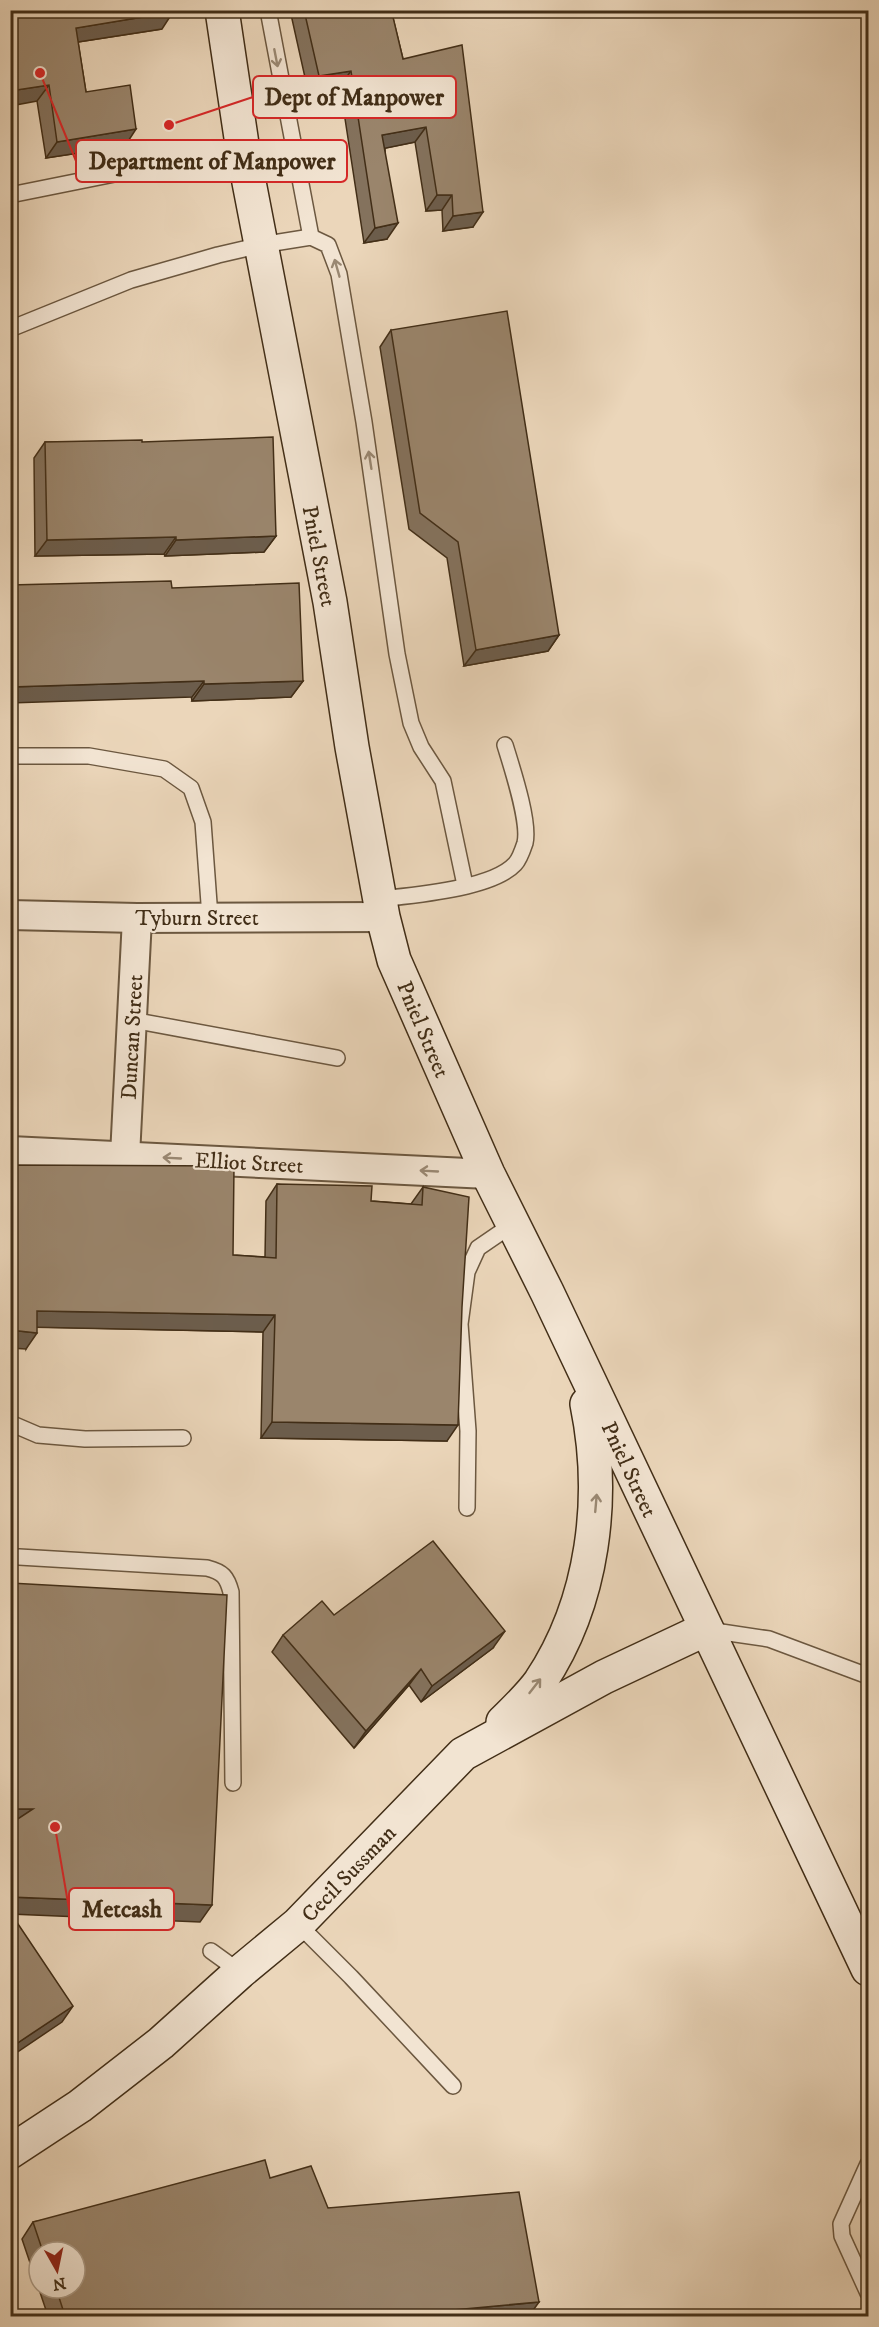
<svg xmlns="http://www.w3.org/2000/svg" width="879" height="2327" viewBox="0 0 879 2327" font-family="'IM FELL DW Pica',serif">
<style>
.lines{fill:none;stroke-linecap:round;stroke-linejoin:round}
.lane-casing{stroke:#6c5840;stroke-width:18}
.street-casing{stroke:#6c5840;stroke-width:32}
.secondary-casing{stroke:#422e17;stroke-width:36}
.lane{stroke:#f2e4d2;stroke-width:15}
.street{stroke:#f2e4d2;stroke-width:28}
.secondary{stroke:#f2e4d2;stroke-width:33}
.wall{fill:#84725d;stroke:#422e17;stroke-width:1.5;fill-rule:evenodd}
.shaded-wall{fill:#6c5d4c;stroke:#422e17;stroke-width:1.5}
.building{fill:#9a856c;stroke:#422e17;stroke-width:1.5}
.oneway{stroke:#9a8974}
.labels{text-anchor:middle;stroke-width:4.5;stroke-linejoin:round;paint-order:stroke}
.street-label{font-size:22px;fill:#422e17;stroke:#f2e4d2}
.leader{fill:none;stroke:#d62828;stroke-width:2}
.callout-dot{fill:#d62828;stroke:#f2e4d2;stroke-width:2}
.callout{fill:#f2e4d2;stroke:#d62828;stroke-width:2}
.callout-label{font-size:24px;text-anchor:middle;font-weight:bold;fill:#422e17}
</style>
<rect width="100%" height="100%" fill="#ebd6ba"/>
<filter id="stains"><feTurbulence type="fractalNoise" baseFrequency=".00333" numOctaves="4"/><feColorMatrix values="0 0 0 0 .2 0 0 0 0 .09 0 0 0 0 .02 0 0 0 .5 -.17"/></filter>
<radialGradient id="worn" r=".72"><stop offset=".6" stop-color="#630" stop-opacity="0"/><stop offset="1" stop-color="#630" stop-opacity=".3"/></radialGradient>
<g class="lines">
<!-- lane casing -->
<g class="lane-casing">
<g id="lane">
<path d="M 268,10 L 311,237"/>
<path d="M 10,195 L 204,156 L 243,151"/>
<path d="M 10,329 L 131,280 L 218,255 L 261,245 L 311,237 L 328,245 L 339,274 L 364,422 L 397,654 L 411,723 L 421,747 L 443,781 L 465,885"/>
<path d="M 10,756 L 89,756 L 164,769 L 191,788 L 203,822 L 210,917"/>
<path d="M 380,899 C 414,895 492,889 515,864 C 519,860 523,849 525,843 C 530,822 512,768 505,745"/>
<path d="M 132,1020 L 337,1058"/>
<path d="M 10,1423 L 38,1435 L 85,1439 L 183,1438"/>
<path d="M 467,1508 L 468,1431 L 460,1324 L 467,1272 L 478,1248 L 513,1224"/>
<path d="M 19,1557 L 207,1568 C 223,1572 227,1577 231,1592 L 233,1783"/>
<path d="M 708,1630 L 769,1639 L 868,1676"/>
<path d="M 298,1924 L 351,1977 L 453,2086"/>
<path d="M 211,1951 L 240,1972"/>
<path d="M 868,2164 L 841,2224 L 842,2236 L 868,2293"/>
</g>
</g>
<!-- street casing -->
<g class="street-casing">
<g id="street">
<path d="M 10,915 L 137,918 L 383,917"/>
<path d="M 10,1151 L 488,1174"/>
<path d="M 125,1156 L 137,918"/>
</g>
</g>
<!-- secondary casing -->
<g class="secondary-casing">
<g id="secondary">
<path d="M 222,10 L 243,151 L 330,602 L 352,747 L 383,917 L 394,960 L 488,1174 L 547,1292 L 868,1969"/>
<path d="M 503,1722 C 515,1710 530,1696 540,1682 C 594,1601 606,1497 587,1404"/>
<path d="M 10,2152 L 80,2106 L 161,2043 L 240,1972 L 298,1924 L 463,1754 L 604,1677 L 706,1629"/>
</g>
</g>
<!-- lane -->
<use href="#lane" class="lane"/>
<!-- street -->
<use href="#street" class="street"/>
<!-- secondary -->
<use href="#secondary" class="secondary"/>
</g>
<!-- wall -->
<g class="wall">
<path d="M 10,10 L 162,29 L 78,42 L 86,92 L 125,146 L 46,158 L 37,101 Z"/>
<path d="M 290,10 L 403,10 L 392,14 L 403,59 L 473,227 L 443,231 L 442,210 L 426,211 L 415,142 L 385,148 L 387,239 L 364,243 L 340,86 L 308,91 Z"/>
<path d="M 391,330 L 559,635 L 548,651 L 464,666 L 447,558 L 409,529 L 380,347 Z"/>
<path d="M 45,442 L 142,442 L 276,536 L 264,552 L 165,556 L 164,554 L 35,556 L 34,458 Z"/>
<path d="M 172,588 L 303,681 L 291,697 L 192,701 Z"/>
<path d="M 10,1165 L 233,1255 L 265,1257 L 266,1201 L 277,1184 L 371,1201 L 411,1204 L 423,1187 L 447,1441 L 261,1438 L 263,1332 L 37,1327 L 26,1349 Z"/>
<path d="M 334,1615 L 493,1648 L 421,1702 L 409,1685 L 354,1748 L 272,1652 L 283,1635 Z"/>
<path d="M 270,2178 L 328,2208 L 529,2316 L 48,2316 L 22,2239 L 33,2222 ZM 39,2252 L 75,2252 L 75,2288 L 39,2288 Z"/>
</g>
<!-- shaded-wall -->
<g class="shaded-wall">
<path d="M 392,10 L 403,10 L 389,16 Z"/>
<path d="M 173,12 L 162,29 L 65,44 L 76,28 Z"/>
<path d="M 351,71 L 340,86 L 308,91 L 319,76 Z"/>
<path d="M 49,85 L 37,101 L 10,106 L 10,91 Z"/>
<path d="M 426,127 L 415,142 L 372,151 L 382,135 Z"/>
<path d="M 136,129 L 125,146 L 46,158 L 57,142 Z"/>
<path d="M 437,195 L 452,195 L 442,210 L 426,211 Z"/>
<path d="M 483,212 L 473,227 L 443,231 L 453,216 Z"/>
<path d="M 398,223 L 387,239 L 364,243 L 375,228 Z"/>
<path d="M 276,536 L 264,552 L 165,556 L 176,540 Z"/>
<path d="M 176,537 L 164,554 L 35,556 L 47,540 Z"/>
<path d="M 559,635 L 548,651 L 464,666 L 476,650 Z"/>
<path d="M 204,681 L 192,697 L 10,703 L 10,687 Z"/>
<path d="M 303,681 L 291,697 L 192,701 L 204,684 Z"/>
<path d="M 37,1311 L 275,1315 L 263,1332 L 25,1327 Z"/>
<path d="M 10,1330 L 37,1333 L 26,1349 L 10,1348 Z"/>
<path d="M 272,1422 L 458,1425 L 447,1441 L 261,1438 Z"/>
<path d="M 505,1631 L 493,1648 L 421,1702 L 432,1686 Z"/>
<path d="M 421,1669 L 409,1685 L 354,1748 L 366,1731 Z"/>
<path d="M 10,1809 L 33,1809 L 10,1825 Z"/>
<path d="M 10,1897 L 212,1905 L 200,1922 L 10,1914 Z"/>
<path d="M 73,2006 L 62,2022 L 10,2057 L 10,2048 Z"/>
<path d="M 539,2302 L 529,2316 L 388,2316 Z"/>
</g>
<!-- building -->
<g class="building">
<path d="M 10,10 L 173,10 L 173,12 L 76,28 L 86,92 L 130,85 L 136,129 L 57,142 L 49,85 L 10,91 Z"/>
<path d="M 304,10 L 394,10 L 392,13 L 403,59 L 462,45 L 483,212 L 453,216 L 452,195 L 437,195 L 426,127 L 382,135 L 398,223 L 375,228 L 351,71 L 319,76 Z"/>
<path d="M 507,311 L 559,635 L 476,650 L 458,542 L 420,513 L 391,330 Z"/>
<path d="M 273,437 L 276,536 L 176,540 L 176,537 L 47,540 L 45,442 L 142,440 L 142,442 Z"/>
<path d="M 171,581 L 172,588 L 299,583 L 303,681 L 204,684 L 204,681 L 10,687 L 10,585 Z"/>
<path d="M 10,1165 L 234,1166 L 233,1255 L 276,1258 L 277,1184 L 372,1186 L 371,1201 L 422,1205 L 423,1187 L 469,1197 L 462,1307 L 458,1425 L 272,1422 L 275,1315 L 37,1311 L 37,1333 L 10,1330 Z"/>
<path d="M 433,1541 L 505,1631 L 432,1686 L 421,1669 L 366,1731 L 283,1635 L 322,1601 L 334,1615 Z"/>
<path d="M 10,1583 L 227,1595 L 212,1905 L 10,1897 L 10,1824 L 33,1809 L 10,1809 Z"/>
<path d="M 10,1912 L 73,2006 L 10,2048 Z"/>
<path d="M 265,2160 L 270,2178 L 311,2166 L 328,2208 L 519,2192 L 539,2302 L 388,2316 L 65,2316 L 56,2288 L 75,2288 L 75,2252 L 43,2252 L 33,2222 Z"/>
</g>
<!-- one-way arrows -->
<defs><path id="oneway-shaft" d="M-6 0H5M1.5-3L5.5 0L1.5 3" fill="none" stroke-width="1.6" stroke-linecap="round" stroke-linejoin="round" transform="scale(1.5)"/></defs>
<g class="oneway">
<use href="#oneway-shaft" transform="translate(276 58) rotate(79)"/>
<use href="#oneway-shaft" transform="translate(337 268) rotate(-106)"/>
<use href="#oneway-shaft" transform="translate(370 460) rotate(-99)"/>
<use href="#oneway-shaft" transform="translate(172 1158) rotate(-177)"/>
<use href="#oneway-shaft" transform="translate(429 1171) rotate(-177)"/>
<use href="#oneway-shaft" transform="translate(596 1503) rotate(-85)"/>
<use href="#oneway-shaft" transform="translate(535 1686) rotate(-52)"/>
</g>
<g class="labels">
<!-- street labels -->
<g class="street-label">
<text transform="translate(320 556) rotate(79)" y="8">Pniel Street</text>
<text x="197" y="925">Tyburn Street</text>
<text transform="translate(424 1029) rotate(67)" y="8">Pniel Street</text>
<text transform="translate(131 1037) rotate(-87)" y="8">Duncan Street</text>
<text transform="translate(249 1162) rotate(3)" y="8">Elliot Street</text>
<text transform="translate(630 1469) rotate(65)" y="8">Pniel Street</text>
<text transform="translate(348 1873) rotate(-46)" y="8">Cecil Sussman</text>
</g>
</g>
<!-- callouts -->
<path class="leader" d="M169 125L253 97M40 73L76 161M55 1827L69 1909"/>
<g class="callout-dot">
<circle cx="169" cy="125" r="6"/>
<circle cx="40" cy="73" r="6"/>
<circle cx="55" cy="1827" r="6"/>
</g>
<g class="callout">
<rect x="253" y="76" width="203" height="42" rx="6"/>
<rect x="76" y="140" width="271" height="42" rx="6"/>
<rect x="69" y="1888" width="105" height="42" rx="6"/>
</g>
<g class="callout-label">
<text x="354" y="105">Dept of Manpower</text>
<text x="212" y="169">Department of Manpower</text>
<text x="122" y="1917">Metcash</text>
</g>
<!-- margin -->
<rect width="879" height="2327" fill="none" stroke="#ebd6ba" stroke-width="36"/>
<rect x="12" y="12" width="855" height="2303" fill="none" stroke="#422e17" stroke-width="3"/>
<rect x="18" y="18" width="843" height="2291" fill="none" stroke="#422e17" stroke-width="1.5"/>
<!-- north arrow -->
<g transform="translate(57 2270) rotate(171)"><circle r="28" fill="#f2e4d2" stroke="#ac9b87" stroke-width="1.5"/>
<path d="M0-4.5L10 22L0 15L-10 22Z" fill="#8f2418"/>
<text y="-9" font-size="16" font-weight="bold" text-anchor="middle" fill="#422e17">N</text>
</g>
<rect width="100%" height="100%" filter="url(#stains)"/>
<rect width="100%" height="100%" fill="url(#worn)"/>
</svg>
